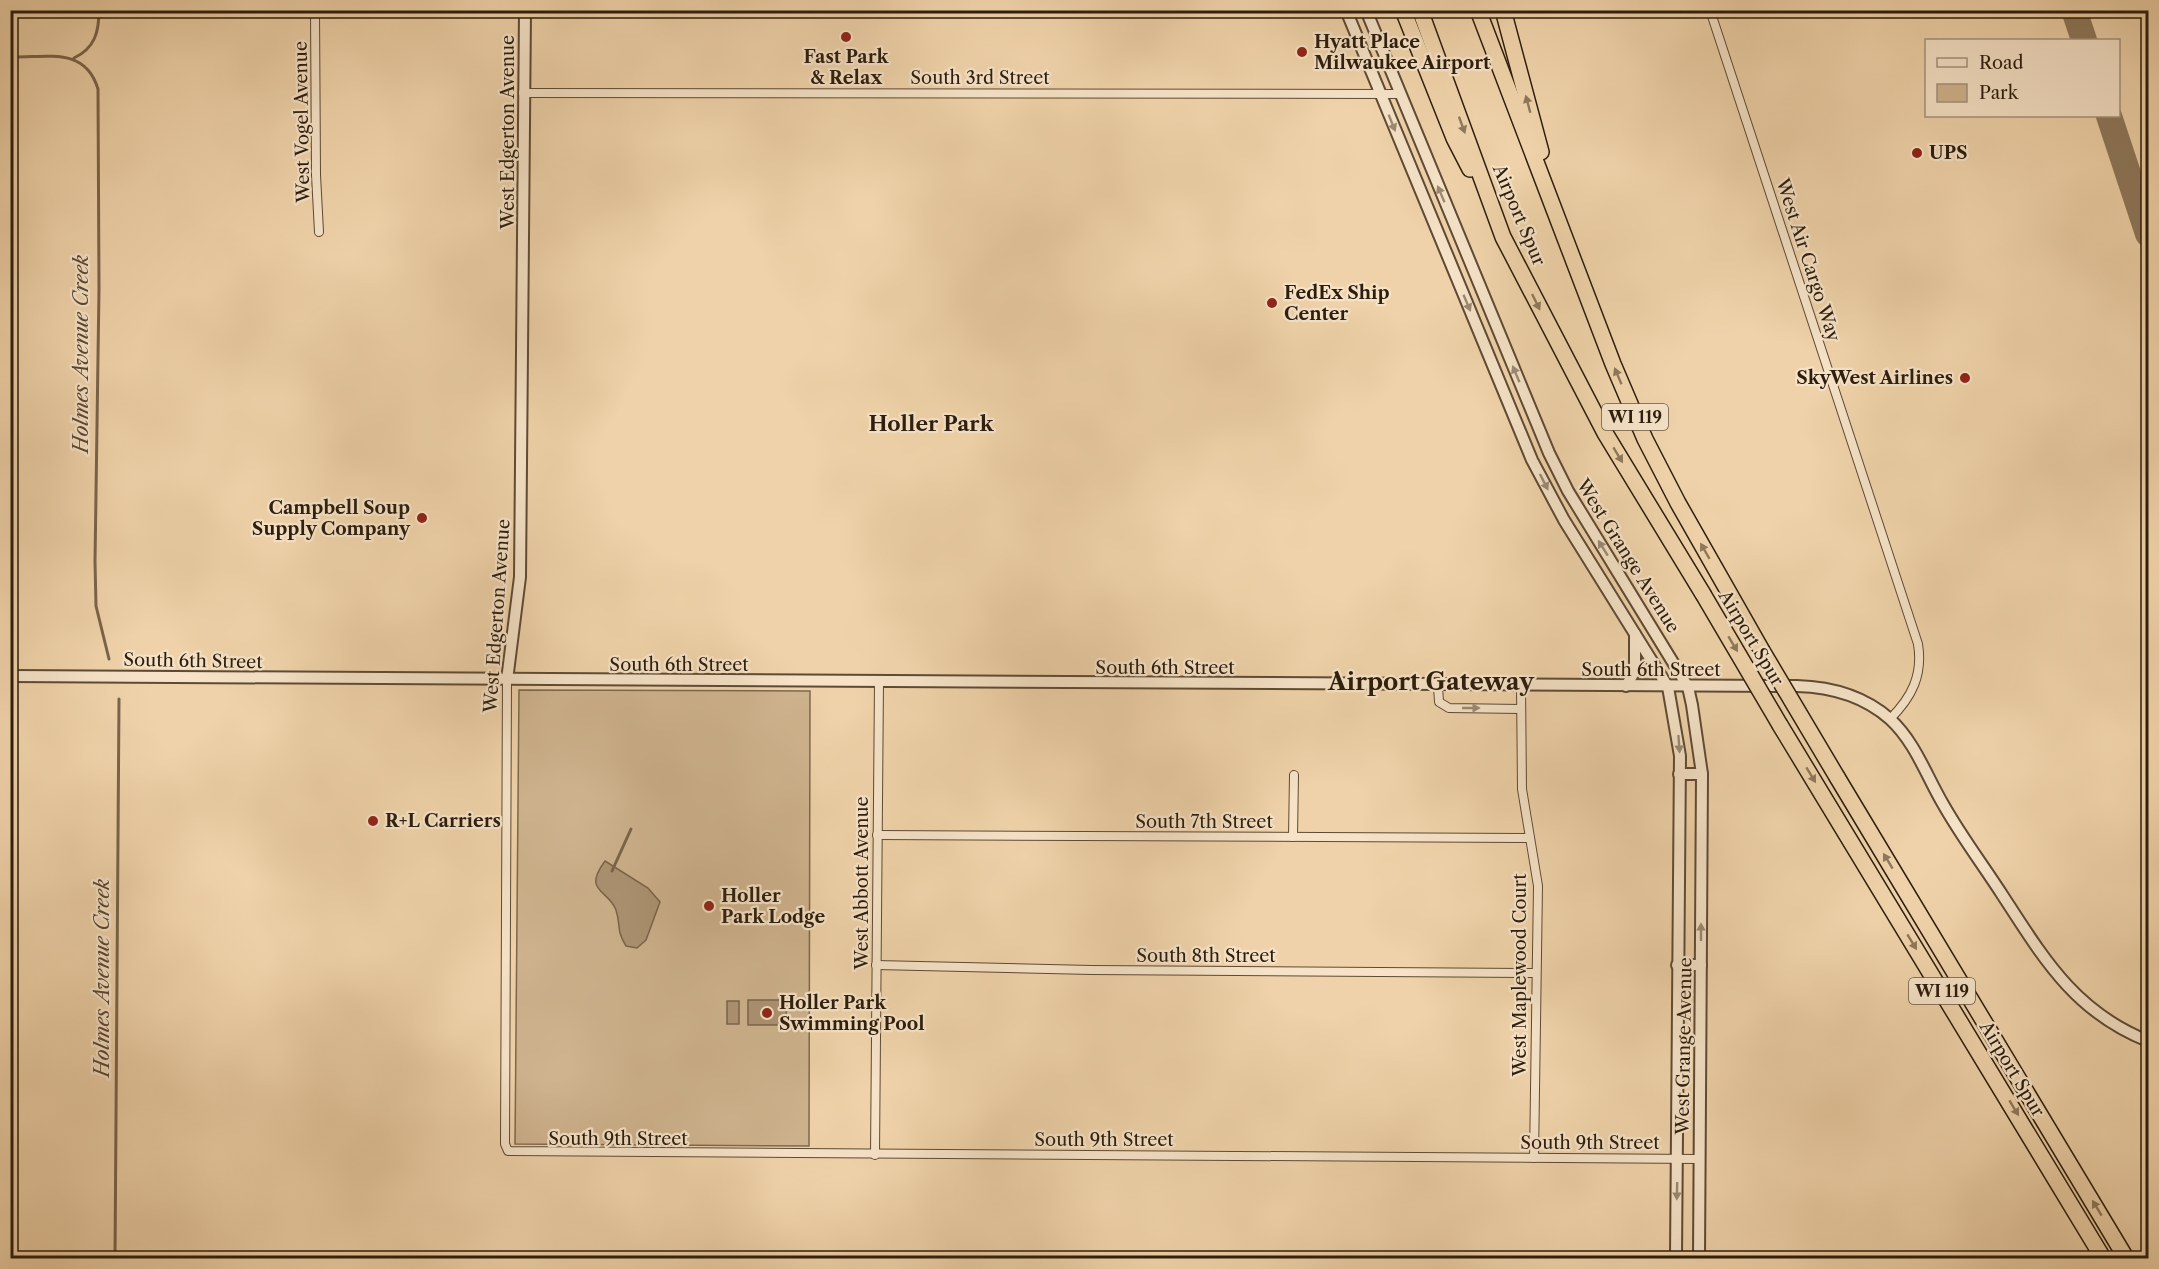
<svg xmlns="http://www.w3.org/2000/svg" width="2159" height="1269" viewBox="0 0 2159 1269" font-family="'Libre Caslon Text',serif">
<style>
.green{fill:#ceb38e;stroke:#7e684e;stroke-width:1.5}
.water{fill:#ad9474;stroke:#7a644b;stroke-width:1.5}
.lines{fill:none;stroke-linecap:round;stroke-linejoin:round}
.stream{stroke:#7a644b;stroke-width:3}
.taxiway{stroke:#8e785b;stroke-width:26}
.minor-casing{stroke:#5e4a34;stroke-width:10}
.tertiary-casing{stroke:#5e4a34;stroke-width:14}
.motorway-casing{stroke:#2d1d0d;stroke-width:18}
.minor{stroke:#f5e2c7;stroke-width:8}
.tertiary{stroke:#f5e2c7;stroke-width:10}
.motorway{stroke:#efd2a9;stroke-width:15}
.motorway-bridge-casing{stroke:#2d1d0d;stroke-width:18;stroke-linecap:butt}
.motorway-bridge{stroke:#efd2a9;stroke-width:15}
.oneway{fill:#8e785b}
.oneway2{fill:#9b8973}
.poi-dot{fill:#8f2418;stroke:#f5e2c7;stroke-width:2}
.labels{text-anchor:middle;stroke-width:4.5;stroke-linejoin:round;paint-order:stroke}
.shield{fill:#f5e2c7;stroke:#695845;stroke-width:1.5}
.shield-label{font-size:16px;font-weight:bold;fill:#2d1d0d}
.poi-label{font-size:18px;font-weight:bold;fill:#2d1d0d;stroke:#f5e2c7;text-anchor:start}
.street-label{font-size:18px;fill:#2d1d0d;stroke:#f5e2c7}
.water-label{font-size:20px;font-style:italic;fill:#5a4731;stroke:#f5e2c7}
.quarter-label{font-size:21px;font-weight:bold;fill:#2d1d0d;stroke:#f5e2c7}
.district-label{font-size:24px;font-weight:bold;fill:#2d1d0d;stroke:#f5e2c7}
</style>
<rect width="100%" height="100%" fill="#efd2a9"/>
<filter id="stains"><feTurbulence type="fractalNoise" baseFrequency=".00333" numOctaves="4"/><feColorMatrix values="0 0 0 0 .2 0 0 0 0 .09 0 0 0 0 .02 0 0 0 .5 -.17"/></filter>
<radialGradient id="worn" r=".72"><stop offset=".6" stop-color="#630" stop-opacity="0"/><stop offset="1" stop-color="#630" stop-opacity=".3"/></radialGradient>
<!-- green -->
<path class="green" d="M 519,690 L 810,691 L 809,1146 L 515,1144 Z"/>
<!-- water -->
<g class="water">
<path d="M 605,861 L 648,888 L 660,902 L 646,940 L 637,948 L 626,946 C 616,930 621,926 616,910 C 608,889 582,892 605,861 Z"/>
<rect x="748" y="1000" width="38" height="25"/>
<rect x="727" y="1001" width="12" height="23"/>
</g>
<g class="lines">
<!-- stream -->
<g class="stream">
<path d="M 10,57 C 47,58 85,46 98,89 L 99,289 L 95,562 L 96,606 L 109,659"/>
<path d="M 74,58 C 95,48 99,32 99,10"/>
<path d="M 612,871 L 631,829"/>
<path d="M 115,1258 L 119,699"/>
</g>
<!-- taxiway -->
<g class="taxiway">
<path d="M 2074,10 L 2084,40"/>
<path d="M 2109,116 L 2148,234"/>
</g>
<!-- minor casing -->
<g class="minor-casing">
<g id="minor">
<path d="M 315,10 L 316,175 L 319,232"/>
<path d="M 1710,10 L 1918,644 C 1923,675 1912,697 1890,719"/>
<path d="M 523,93 L 1400,94"/>
<path d="M 507,680 L 505,1144 L 508,1151 L 1699,1159"/>
<path d="M 1438,686 L 1439,702 L 1449,708 L 1521,709"/>
<path d="M 1521,686 L 1522,789 L 1538,886 L 1534,1158"/>
<path d="M 877,835 L 1530,838"/>
<path d="M 1293,837 L 1294,775"/>
<path d="M 876,965 L 1092,970 L 1536,973"/>
<path d="M 875,1155 L 879,682"/>
</g>
</g>
<!-- tertiary casing -->
<g class="tertiary-casing">
<g id="tertiary">
<path d="M 1346,10 L 1532,460 L 1564,520 L 1668,687 L 1680,756 L 1676,1258"/>
<path d="M 1366,10 L 1549,453 L 1568,491 L 1688,687 L 1692,705 L 1702,774 L 1699,1258"/>
<path d="M 10,676 L 1797,686 C 1832,687 1864,696 1890,719 C 1915,742 1926,775 1943,804 C 1961,836 1983,865 2003,896 C 2044,959 2075,1012 2148,1041"/>
<path d="M 507,680 L 520,577 L 525,10"/>
<path d="M 1626,686 L 1635,671 L 1635,634"/>
<path d="M 1679,774 L 1702,774"/>
<path d="M 1677,965 L 1701,965"/>
</g>
</g>
<!-- motorway casing -->
<g class="motorway-casing">
<g id="motorway">
<path d="M 1403,10 L 1454,138 L 1470,169"/>
<path d="M 1420,10 L 1503,237 L 1605,433 L 1703,594"/>
<path d="M 1478,10 L 1613,364 L 1645,439 L 1678,503 L 1761,649"/>
<path d="M 1503,10 L 1541,152"/>
<path d="M 1780,725 L 2103,1258"/>
<path d="M 1837,777 L 2126,1258"/>
</g>
</g>
<!-- minor -->
<use href="#minor" class="minor"/>
<!-- tertiary -->
<use href="#tertiary" class="tertiary"/>
<!-- motorway -->
<use href="#motorway" class="motorway"/>
<!-- motorway-bridge casing -->
<g class="motorway-bridge-casing">
<g id="motorway-bridge">
<path d="M 1703,594 L 1780,725"/>
<path d="M 1761,649 L 1837,777"/>
</g>
</g>
<!-- motorway-bridge -->
<use href="#motorway-bridge" class="motorway-bridge"/>
</g>
<!-- one-way arrows -->
<defs><path id="oneway-solid" d="M-6-.8H1V-3.2L6.5 0L1 3.2V.8H-6Z" transform="scale(1.5)"/></defs>
<g class="oneway">
<use href="#oneway-solid" transform="translate(1528 104) rotate(-105)"/>
<use href="#oneway-solid" transform="translate(1462 125) rotate(70)"/>
<use href="#oneway-solid" transform="translate(1536 302) rotate(64)"/>
<use href="#oneway-solid" transform="translate(1618 376) rotate(-113)"/>
<use href="#oneway-solid" transform="translate(1618 455) rotate(59)"/>
<use href="#oneway-solid" transform="translate(1705 551) rotate(-120)"/>
<use href="#oneway-solid" transform="translate(1733 644) rotate(59)"/>
<use href="#oneway-solid" transform="translate(1811 775) rotate(59)"/>
<use href="#oneway-solid" transform="translate(1888 861) rotate(-121)"/>
<use href="#oneway-solid" transform="translate(1912 942) rotate(59)"/>
<use href="#oneway-solid" transform="translate(2014 1108) rotate(59)"/>
<use href="#oneway-solid" transform="translate(2097 1208) rotate(-121)"/>
</g>
<g class="oneway2">
<use href="#oneway-solid" transform="translate(1392 123) rotate(68)"/>
<use href="#oneway-solid" transform="translate(1441 194) rotate(-113)"/>
<use href="#oneway-solid" transform="translate(1467 303) rotate(67)"/>
<use href="#oneway-solid" transform="translate(1516 374) rotate(-113)"/>
<use href="#oneway-solid" transform="translate(1544 482) rotate(63)"/>
<use href="#oneway-solid" transform="translate(1603 548) rotate(-122)"/>
<use href="#oneway-solid" transform="translate(1471 708)"/>
<use href="#oneway-solid" transform="translate(1679 744) rotate(86)"/>
<use href="#oneway-solid" transform="translate(1701 932) rotate(-90)"/>
<use href="#oneway-solid" transform="translate(1677 1191) rotate(91)"/>
</g>
<!-- markers -->
<g class="poi-dot">
<circle cx="846" cy="37" r="6"/>
<circle cx="1302" cy="52" r="6"/>
<circle cx="1917" cy="153" r="6"/>
<circle cx="1272" cy="303" r="6"/>
<circle cx="1965" cy="378" r="6"/>
<circle cx="422" cy="518" r="6"/>
<circle cx="373" cy="821" r="6"/>
<circle cx="709" cy="906" r="6"/>
<circle cx="767" cy="1013" r="6"/>
</g>
<g class="labels">
<!-- shield labels -->
<g class="shield">
<rect x="1602" y="404" width="66" height="26" rx="4.5"/>
<rect x="1909" y="978" width="66" height="26" rx="4.5"/>
</g>
<g class="shield-label">
<text x="1635" y="423">WI 119</text>
<text x="1942" y="997">WI 119</text>
</g>
<!-- poi labels -->
<g class="poi-label">
<text x="1314" y="48">Hyatt Place<tspan x="1314" dy="21">Milwaukee Airport</tspan></text>
<text x="846" y="63" text-anchor="middle">Fast Park<tspan x="846" dy="21">&amp; Relax</tspan></text>
<text x="1929" y="159">UPS</text>
<text x="1284" y="299">FedEx Ship<tspan x="1284" dy="21">Center</tspan></text>
<text x="1953" y="384" text-anchor="end">SkyWest Airlines</text>
<text x="410" y="514" text-anchor="end">Campbell Soup<tspan x="410" dy="21">Supply Company</tspan></text>
<text x="385" y="827">R+L Carriers</text>
<text x="721" y="902">Holler<tspan x="721" dy="21">Park Lodge</tspan></text>
<text x="779" y="1009">Holler Park<tspan x="779" dy="21">Swimming Pool</tspan></text>
</g>
<!-- street labels -->
<g class="street-label">
<text x="980" y="84">South 3rd Street</text>
<text transform="translate(302 122) rotate(-91)" y="6">West Vogel Avenue</text>
<text transform="translate(508 132) rotate(-90)" y="6">West Edgerton Avenue</text>
<text transform="translate(1519 215) rotate(67)" y="6">Airport Spur</text>
<text transform="translate(1808 260) rotate(72)" y="6">West Air Cargo Way</text>
<text transform="translate(1628 556) rotate(58)" y="6">West Grange Avenue</text>
<text transform="translate(497 616) rotate(-86)" y="6">West Edgerton Avenue</text>
<text transform="translate(1751 638) rotate(59)" y="6">Airport Spur</text>
<text transform="translate(193 661) rotate(1)" y="6">South 6th Street</text>
<text x="679" y="671">South 6th Street</text>
<text x="1165" y="674">South 6th Street</text>
<text x="1651" y="676">South 6th Street</text>
<text x="1204" y="828">South 7th Street</text>
<text transform="translate(862 883) rotate(-90)" y="6">West Abbott Avenue</text>
<text x="1206" y="962">South 8th Street</text>
<text transform="translate(1520 975) rotate(-90)" y="6">West Maplewood Court</text>
<text transform="translate(1684 1046) rotate(-89)" y="6">West Grange Avenue</text>
<text transform="translate(2012 1069) rotate(59)" y="6">Airport Spur</text>
<text x="618" y="1145">South 9th Street</text>
<text x="1104" y="1146">South 9th Street</text>
<text x="1590" y="1149">South 9th Street</text>
</g>
<!-- water labels -->
<g class="water-label">
<text transform="translate(81 354) rotate(-90)" y="7">Holmes Avenue Creek</text>
<text transform="translate(102 978) rotate(-90)" y="7">Holmes Avenue Creek</text>
</g>
<!-- quarter labels -->
<g class="quarter-label">
<text x="931" y="431">Holler Park</text>
</g>
<!-- district labels -->
<g class="district-label">
<text x="1431" y="690">Airport Gateway</text>
</g>
</g>
<!-- margin -->
<rect width="2159" height="1269" fill="none" stroke="#efd2a9" stroke-width="36"/>
<rect x="12" y="12" width="2135" height="1245" fill="none" stroke="#2d1d0d" stroke-width="3"/>
<rect x="18" y="18" width="2123" height="1233" fill="none" stroke="#2d1d0d" stroke-width="1.5"/>
<!-- legend -->
<rect x="1925" y="39" width="195" height="78" fill="#f5e2c7" stroke="#a5937d" stroke-width="1.5"/>
<rect x="1937" y="58" width="30" height="9" fill="#f5e2c7" stroke="#a5937d" stroke-width="1.5"/>
<text x="1979" y="69" font-size="18" fill="#2d1d0d">Road</text>
<rect x="1937" y="84" width="30" height="18" fill="#ceb38e" stroke="#a5937d" stroke-width="1.5"/>
<text x="1979" y="99" font-size="18" fill="#2d1d0d">Park</text>
<rect width="100%" height="100%" filter="url(#stains)"/>
<rect width="100%" height="100%" fill="url(#worn)"/>
</svg>
